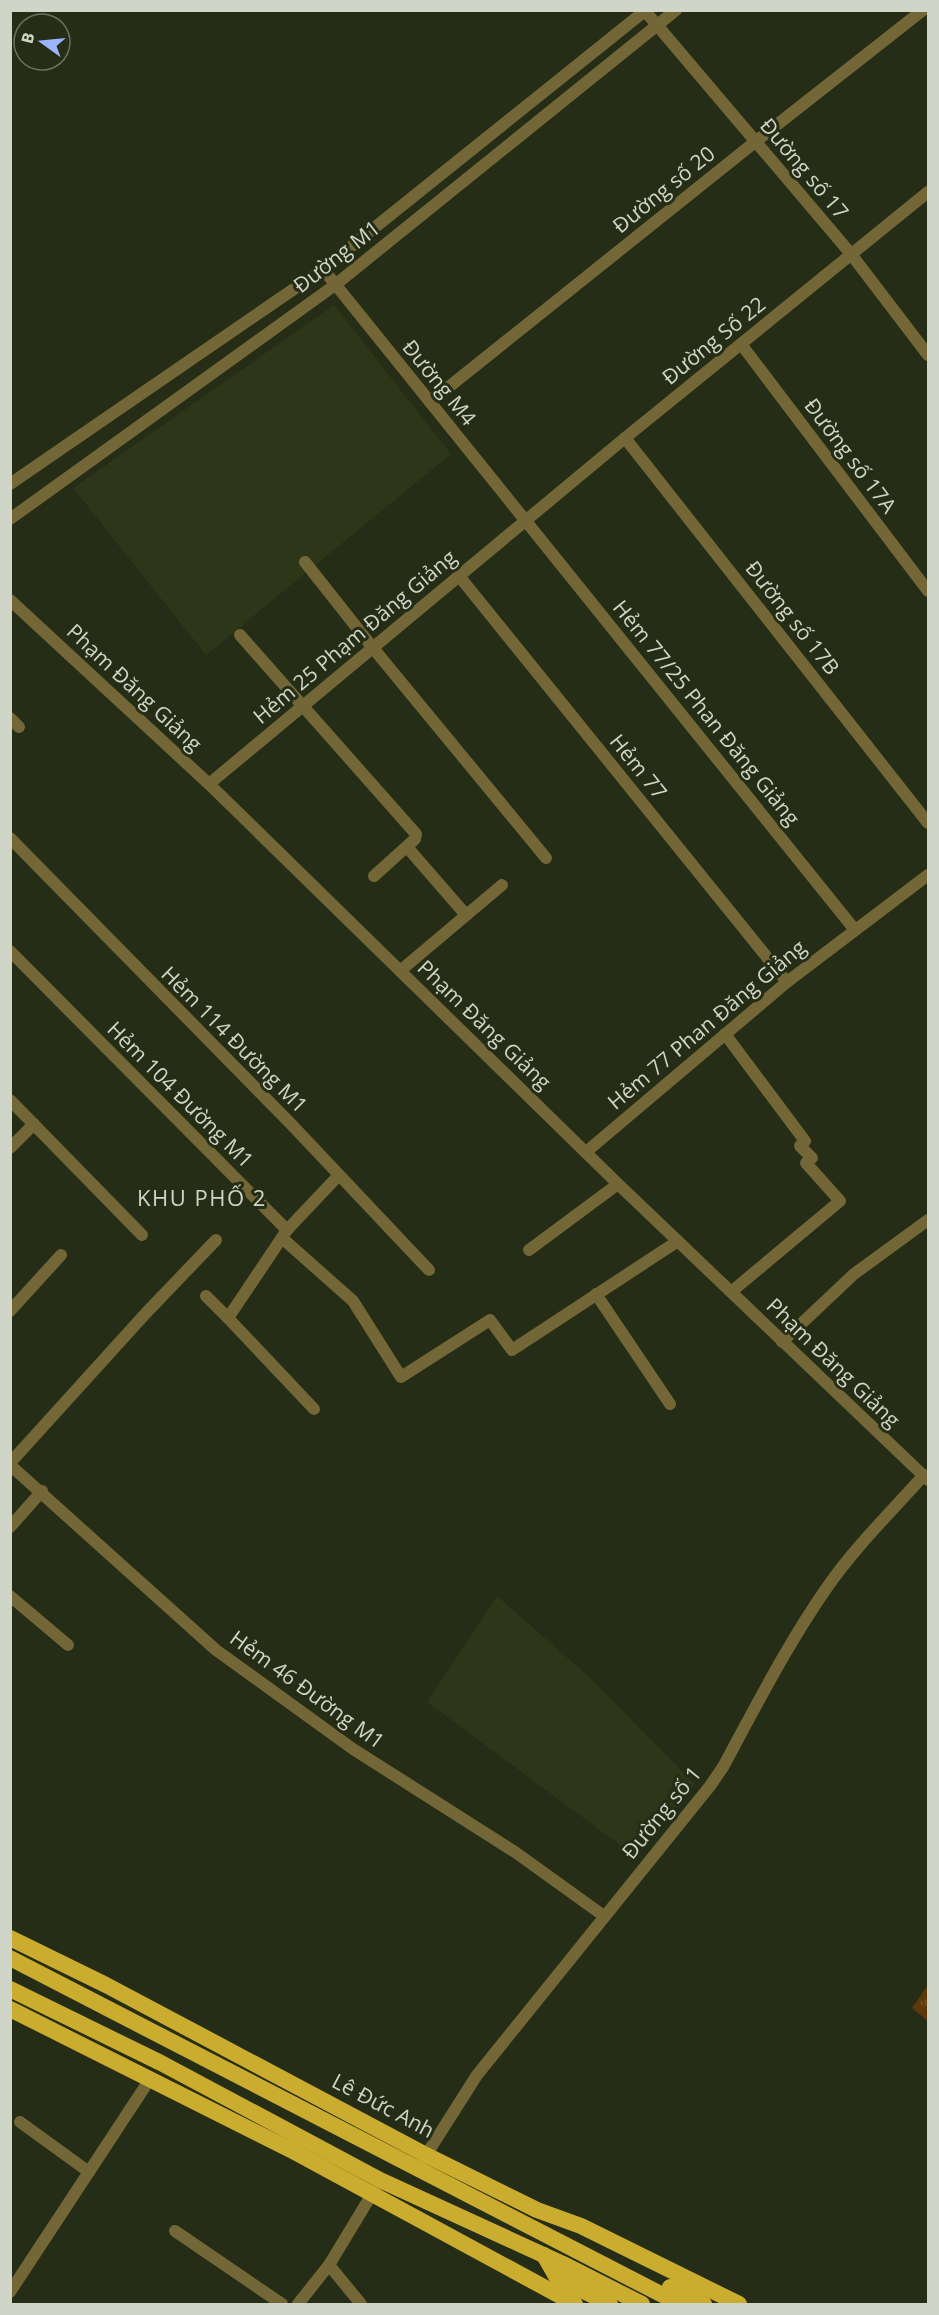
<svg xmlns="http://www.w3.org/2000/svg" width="939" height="2315" viewBox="0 0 939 2315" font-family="'Open Sans',sans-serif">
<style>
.built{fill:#2d3618}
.grass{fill:url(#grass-tufts)}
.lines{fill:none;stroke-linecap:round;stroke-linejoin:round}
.minor{stroke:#736637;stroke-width:12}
.tertiary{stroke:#736637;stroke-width:12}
.trunk{stroke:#caac2e;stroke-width:16}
.labels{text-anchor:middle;stroke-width:6;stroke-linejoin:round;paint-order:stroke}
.street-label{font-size:21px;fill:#d0d6c7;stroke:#262d16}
.neighbourhood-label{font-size:22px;letter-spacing:1.5px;fill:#d0d6c7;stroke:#262d16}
</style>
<defs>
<pattern id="grass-tufts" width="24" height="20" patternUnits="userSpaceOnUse" patternTransform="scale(1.5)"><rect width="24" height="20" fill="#5d3808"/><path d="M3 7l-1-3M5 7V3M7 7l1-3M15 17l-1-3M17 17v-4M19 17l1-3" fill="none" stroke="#73542a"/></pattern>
</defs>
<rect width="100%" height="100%" fill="#262d16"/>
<!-- built -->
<g class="built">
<path d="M 334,305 L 451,454 L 206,655 L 73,488 Z"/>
<path d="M 497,1596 L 586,1674 L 695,1784 L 636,1857 L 427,1702 Z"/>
</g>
<!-- grass -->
<path class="grass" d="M 928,1985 L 928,2021 L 912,2008 Z"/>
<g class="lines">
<!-- minor -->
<g class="minor">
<path d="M 645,11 L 851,254 L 928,355"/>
<path d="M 323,269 L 855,930"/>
<path d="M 741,344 L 928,591"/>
<path d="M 430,402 L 755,142 L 923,10"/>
<path d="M 625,438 L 928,823"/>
<path d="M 305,562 L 373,648 L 546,858"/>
<path d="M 459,576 L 787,982"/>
<path d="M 240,635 L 416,834 L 415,839 L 374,876"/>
<path d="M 10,718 L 19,727"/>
<path d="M 209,784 L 625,438 L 928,192"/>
<path d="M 10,838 L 291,1124 L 429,1270"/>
<path d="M 407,847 L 466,915"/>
<path d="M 10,951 L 287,1230 L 228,1318 L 314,1409"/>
<path d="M 400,971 L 502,885"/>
<path d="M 725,1034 L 805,1141 L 800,1146 L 812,1158 L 806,1163 L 840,1201 L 731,1292"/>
<path d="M 10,1100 L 142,1235"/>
<path d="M 10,1148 L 34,1124"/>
<path d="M 586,1152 L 787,982 L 928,875"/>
<path d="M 287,1230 L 339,1175"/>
<path d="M 282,1238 L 353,1301 L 401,1377 L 490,1320 L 512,1350 L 678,1241"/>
<path d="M 529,1250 L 618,1184"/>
<path d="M 596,1294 L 670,1404"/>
<path d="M 206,1296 L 228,1318"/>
<path d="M 10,1311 L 61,1255"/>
<path d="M 782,1342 L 854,1274 L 928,1220"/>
<path d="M 10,1463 L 146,1313 L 216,1240"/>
<path d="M 10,1465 L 216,1650 L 353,1749 L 515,1852 L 604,1916"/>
<path d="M 10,1527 L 42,1491"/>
<path d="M 10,1596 L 68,1645"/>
<path d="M 20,2122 L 89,2172"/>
<path d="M 423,2160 L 477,2075 L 710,1786 L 723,1767 C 756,1706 788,1643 828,1586 C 856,1546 891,1512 924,1475"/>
<path d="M 175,2231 L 282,2304"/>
<path d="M 10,2292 L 150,2079"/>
<path d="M 298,2304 L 329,2265"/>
<path d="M 361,2304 L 329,2265 L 375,2189"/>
</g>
<!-- tertiary -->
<g class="tertiary">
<path d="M 10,484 L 323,269 L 646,10"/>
<path d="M 10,519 L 335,285 L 676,10"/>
<path d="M 10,600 L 209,784 L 618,1184 L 928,1480"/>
</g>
<!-- trunk -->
<g class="trunk">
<path d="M 10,1938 L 106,1985 L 426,2155 L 537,2210 L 581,2226 L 739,2304"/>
<path d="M 10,1958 L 680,2304"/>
<path d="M 10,1989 L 161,2063 L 380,2180 L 563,2264 L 642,2304"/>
<path d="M 10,2009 L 291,2150 L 575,2304"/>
<path d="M 544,2255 L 557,2278 L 610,2304"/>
<path d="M 670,2287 L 704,2304"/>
</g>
</g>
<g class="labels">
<!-- street labels -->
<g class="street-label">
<text transform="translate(804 169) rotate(50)" y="7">Đường số 17</text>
<text transform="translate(664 190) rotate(-39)" y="7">Đường số 20</text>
<text transform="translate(337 257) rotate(-38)" y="7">Đường M1</text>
<text transform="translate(714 341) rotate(-39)" y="7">Đường Số 22</text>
<text transform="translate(439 383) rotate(51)" y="7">Đường M4</text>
<text transform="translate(850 456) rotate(53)" y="7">Đường số 17A</text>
<text transform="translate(792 618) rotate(52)" y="7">Đường số 17B</text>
<text transform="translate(355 637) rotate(-40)" y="7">Hẻm 25 Phạm Đăng Giảng</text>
<text transform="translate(134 688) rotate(43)" y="7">Phạm Đăng Giảng</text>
<text transform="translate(706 713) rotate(51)" y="7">Hẻm 77/25 Phan Đăng Giảng</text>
<text transform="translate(638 767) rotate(51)" y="7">Hẻm 77</text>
<text transform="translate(484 1025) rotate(44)" y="7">Phạm Đăng Giảng</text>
<text transform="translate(707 1025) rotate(-40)" y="7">Hẻm 77 Phan Đăng Giảng</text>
<text transform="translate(234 1040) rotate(45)" y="7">Hẻm 114 Đường M1</text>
<text transform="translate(180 1095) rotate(45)" y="7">Hẻm 104 Đường M1</text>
<text transform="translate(833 1363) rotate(44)" y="7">Phạm Đăng Giảng</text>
<text transform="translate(307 1690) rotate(36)" y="7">Hẻm 46 Đường M1</text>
<text transform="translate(662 1813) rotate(-51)" y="7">Đường số 1</text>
<text transform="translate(383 2106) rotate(28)" y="7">Lê Đức Anh</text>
</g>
<!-- neighbourhood labels -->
<g class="neighbourhood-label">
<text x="202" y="1206">KHU PHỐ 2</text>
</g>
</g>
<!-- border -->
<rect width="939" height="2315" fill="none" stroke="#d0d6c7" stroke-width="24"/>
<!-- north arrow -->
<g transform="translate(42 42) rotate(285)"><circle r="28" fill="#262d16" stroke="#6a715d" stroke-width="1.5"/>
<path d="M0-4.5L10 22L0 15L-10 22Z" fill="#9ab5fd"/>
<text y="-9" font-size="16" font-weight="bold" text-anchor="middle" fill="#d0d6c7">B</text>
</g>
</svg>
